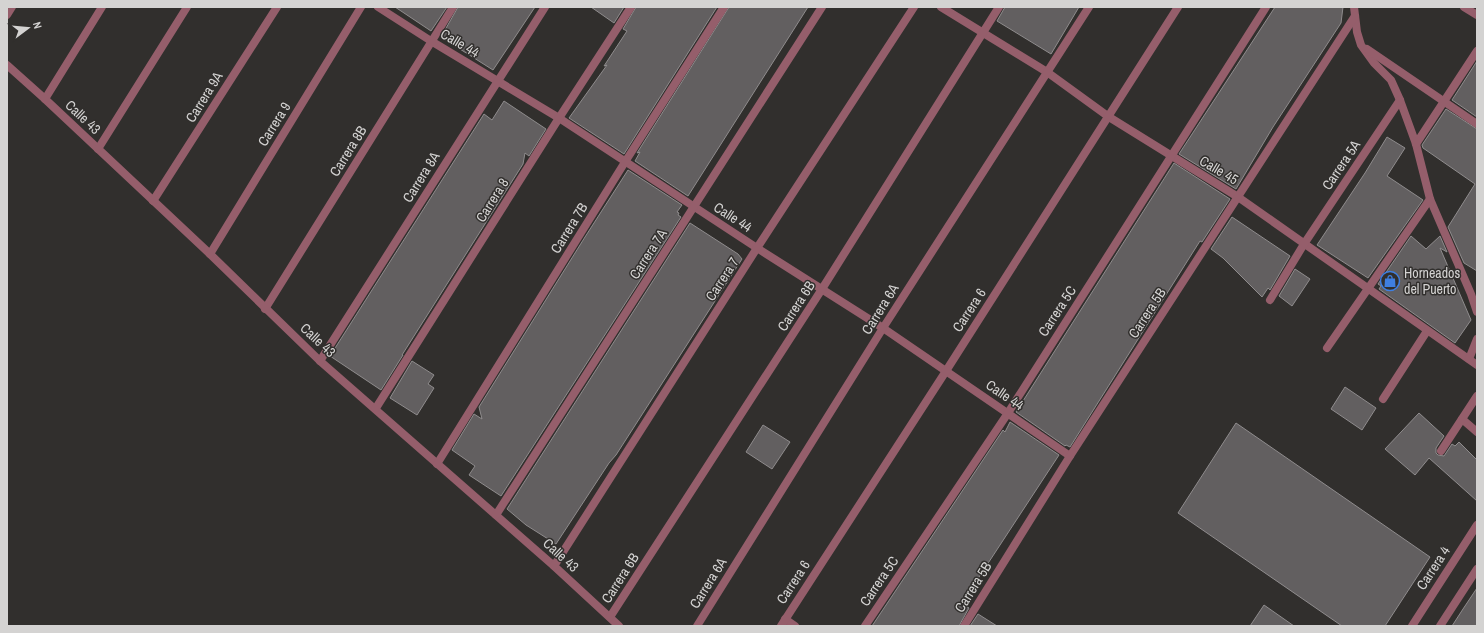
<svg xmlns="http://www.w3.org/2000/svg" width="1484" height="633" viewBox="0 0 1484 633" font-family="'Archivo Narrow',sans-serif">
<style>
.building{fill:#625f60;stroke:#8f8c8d}
.lines{fill:none;stroke-linecap:round;stroke-linejoin:round}
.minor{stroke:#955e6b;stroke-width:8}
.tertiary{stroke:#955e6b;stroke-width:8}
.labels{text-anchor:middle;stroke-width:3;stroke-linejoin:round;paint-order:stroke}
.street-label{font-size:14px;fill:#d4d3d2;stroke:#312f2d}
.poi-label{font-size:14px;fill:#d4d3d2;stroke:#312f2d;text-anchor:start}
</style>
<rect width="100%" height="100%" fill="#312f2d"/>
<!-- building -->
<g class="building">
<path d="M 395,7 L 447,7 L 431,31 Z"/>
<path d="M 458,7 L 535,7 L 493,70 L 441,37 Z"/>
<path d="M 591,7 L 624,7 L 614,23 Z"/>
<path d="M 636,7 L 717,7 L 624,154 L 569,118 L 607,65 L 604,66 L 627,31 L 623,29 Z"/>
<path d="M 729,7 L 808,7 L 688,196 L 635,161 L 640,152 L 637,153 Z"/>
<path d="M 1005,7 L 1079,7 L 1051,54 L 997,21 Z"/>
<path d="M 1275,7 L 1343,7 L 1341,23 L 1273,127 L 1236,189 L 1179,154 Z"/>
<path d="M 1477,61 L 1477,117 L 1452,100 Z"/>
<path d="M 504,101 L 546,129 L 529,156 L 525,153 L 523,164 L 402,355 L 403,355 L 381,390 L 330,356 L 484,114 L 492,120 Z"/>
<path d="M 1446,109 L 1477,129 L 1477,271 L 1464,263 L 1448,227 L 1475,184 L 1423,148 L 1422,145 Z"/>
<path d="M 1387,137 L 1405,148 L 1387,176 L 1423,200 L 1368,278 L 1317,245 L 1365,173 Z"/>
<path d="M 1174,163 L 1230,199 L 1202,242 L 1200,241 L 1070,447 L 1066,445 L 1065,446 L 1016,412 Z"/>
<path d="M 628,170 L 682,205 L 677,212 L 679,213 L 678,215 L 681,217 L 501,496 L 469,475 L 475,466 L 452,450 L 474,414 L 482,419 L 479,407 L 585,237 Z"/>
<path d="M 1232,217 L 1290,256 L 1270,290 L 1268,288 L 1262,297 L 1223,258 L 1211,249 Z"/>
<path d="M 690,223 L 738,254 L 742,259 L 616,455 L 609,463 L 556,544 L 526,525 L 507,509 Z"/>
<path d="M 1411,236 L 1426,249 L 1440,236 L 1447,252 L 1440,248 L 1471,320 L 1455,343 L 1379,289 L 1381,286 L 1378,284 Z"/>
<path d="M 1295,269 L 1310,279 L 1292,306 L 1279,296 Z"/>
<path d="M 412,361 L 434,375 L 428,384 L 434,388 L 417,415 L 390,398 Z"/>
<path d="M 1345,387 L 1376,408 L 1362,430 L 1331,409 Z"/>
<path d="M 1419,413 L 1444,436 L 1436,448 L 1436,453 L 1438,455 L 1444,456 L 1452,444 L 1455,446 L 1459,442 L 1477,460 L 1477,501 L 1429,458 L 1415,475 L 1385,449 Z"/>
<path d="M 1010,422 L 1059,455 L 962,603 L 969,608 L 959,626 L 872,626 L 1003,430 L 1005,432 Z"/>
<path d="M 1236,423 L 1430,557 L 1385,626 L 1342,626 L 1178,513 Z"/>
<path d="M 763,425 L 790,442 L 772,469 L 746,452 Z"/>
<path d="M 1477,588 L 1477,626 L 1452,626 L 1463,609 Z"/>
<path d="M 1264,605 L 1294,626 L 1250,626 Z"/>
<path d="M 978,614 L 997,626 L 970,626 Z"/>
</g>
<g class="lines">
<!-- minor -->
<g class="minor">
<path d="M 378,7 L 431,41 L 559,118 L 757,248 L 883,328 L 1070,456"/>
<path d="M 941,7 L 1047,72 L 1109,117 L 1238,197 L 1477,365"/>
<path d="M 1354,7 L 1357,32 L 1361,45 L 1374,63 L 1391,80 L 1400,100 L 1416,144 L 1430,199 L 1471,294 L 1477,312"/>
<path d="M 1464,7 L 1477,15"/>
<path d="M 7,15 L 12,7"/>
<path d="M 1367,49 L 1477,124"/>
<path d="M 7,65 L 45,99 L 210,254 L 320,361 L 554,566 L 619,626"/>
<path d="M 45,99 L 102,7"/>
<path d="M 1416,144 L 1477,51"/>
<path d="M 98,149 L 187,7"/>
<path d="M 153,201 L 277,7"/>
<path d="M 210,254 L 361,7"/>
<path d="M 1270,300 L 1304,244 L 1400,100"/>
<path d="M 265,309 L 453,7"/>
<path d="M 1327,348 L 1430,199"/>
<path d="M 1469,359 L 1477,339"/>
<path d="M 320,361 L 545,7"/>
<path d="M 1383,399 L 1427,331"/>
<path d="M 376,408 L 559,118 L 631,7"/>
<path d="M 1462,419 L 1477,432"/>
<path d="M 1441,451 L 1477,396"/>
<path d="M 437,464 L 625,162 L 724,7"/>
<path d="M 496,515 L 822,7"/>
<path d="M 554,566 L 757,248 L 914,7"/>
<path d="M 610,617 L 822,289 L 999,7"/>
<path d="M 785,619 L 795,626"/>
<path d="M 697,626 L 883,328 L 1089,7"/>
<path d="M 781,626 L 946,371 L 1178,7"/>
<path d="M 865,626 L 1008,413 L 1266,7"/>
<path d="M 964,626 L 1070,456 L 1355,16"/>
</g>
<!-- tertiary -->
<g class="tertiary">
<path d="M 1412,626 L 1477,525"/>
<path d="M 1440,626 L 1477,569"/>
</g>
</g>
<!-- icons -->
<defs>
<g id="shop-ring" transform="scale(1)"><circle r="9.5" fill="#312f2d" stroke="#3f7fe0" stroke-width="1.5"/><path d="M-5-2.5h2.3a2.7 3.5 0 0 1 5.4 0H5L5.5 6h-11ZM-1.5-2.5h3a1.5 2.3 0 0 0-3 0Z" fill="#3f7fe0"/></g>
</defs>
<g fill-rule="evenodd">
<use href="#shop-ring" x="1390" y="281"/>
</g>
<g class="labels">
<!-- street labels -->
<g class="street-label">
<text transform="translate(460 43) rotate(31)" y="5">Calle 44</text>
<text transform="translate(204 97) rotate(-58)" y="5">Carrera 9A</text>
<text transform="translate(83 117) rotate(43)" y="5">Calle 43</text>
<text transform="translate(274 124) rotate(-58)" y="5">Carrera 9</text>
<text transform="translate(348 151) rotate(-58)" y="5">Carrera 8B</text>
<text transform="translate(1341 165) rotate(-56)" y="5">Carrera 5A</text>
<text transform="translate(1219 170) rotate(31)" y="5">Calle 45</text>
<text transform="translate(421 177) rotate(-58)" y="5">Carrera 8A</text>
<text transform="translate(492 200) rotate(-58)" y="5">Carrera 8</text>
<text transform="translate(733 217) rotate(33)" y="5">Calle 44</text>
<text transform="translate(569 228) rotate(-58)" y="5">Carrera 7B</text>
<text transform="translate(648 254) rotate(-57)" y="5">Carrera 7A</text>
<text transform="translate(722 279) rotate(-57)" y="5">Carrera 7</text>
<text transform="translate(796 306) rotate(-57)" y="5">Carrera 6B</text>
<text transform="translate(880 309) rotate(-58)" y="5">Carrera 6A</text>
<text transform="translate(969 310) rotate(-57)" y="5">Carrera 6</text>
<text transform="translate(1057 311) rotate(-57)" y="5">Carrera 5C</text>
<text transform="translate(1147 313) rotate(-57)" y="5">Carrera 5B</text>
<text transform="translate(318 340) rotate(43)" y="5">Calle 43</text>
<text transform="translate(1005 395) rotate(34)" y="5">Calle 44</text>
<text transform="translate(561 555) rotate(42)" y="5">Calle 43</text>
<text transform="translate(1433 568) rotate(-57)" y="5">Carrera 4</text>
<text transform="translate(620 578) rotate(-57)" y="5">Carrera 6B</text>
<text transform="translate(879 581) rotate(-56)" y="5">Carrera 5C</text>
<text transform="translate(793 582) rotate(-57)" y="5">Carrera 6</text>
<text transform="translate(708 583) rotate(-58)" y="5">Carrera 6A</text>
<text transform="translate(973 587) rotate(-58)" y="5">Carrera 5B</text>
</g>
<!-- poi labels -->
<g class="poi-label">
<text x="1404" y="278">Horneados<tspan x="1404" dy="16">del Puerto</tspan></text>
</g>
</g>
<!-- border -->
<rect width="1484" height="633" fill="none" stroke="#d4d3d2" stroke-width="16"/>
<!-- north arrow -->
<g transform="translate(28 28) rotate(74)" stroke="#312f2d" stroke-width="3" paint-order="stroke">
<path d="M0-3L7 15L0 10L-7 15Z" fill="#d4d3d2"/>
<text y="-6" font-size="11" font-weight="bold" text-anchor="middle" fill="#d4d3d2">N</text>
</g>
</svg>
